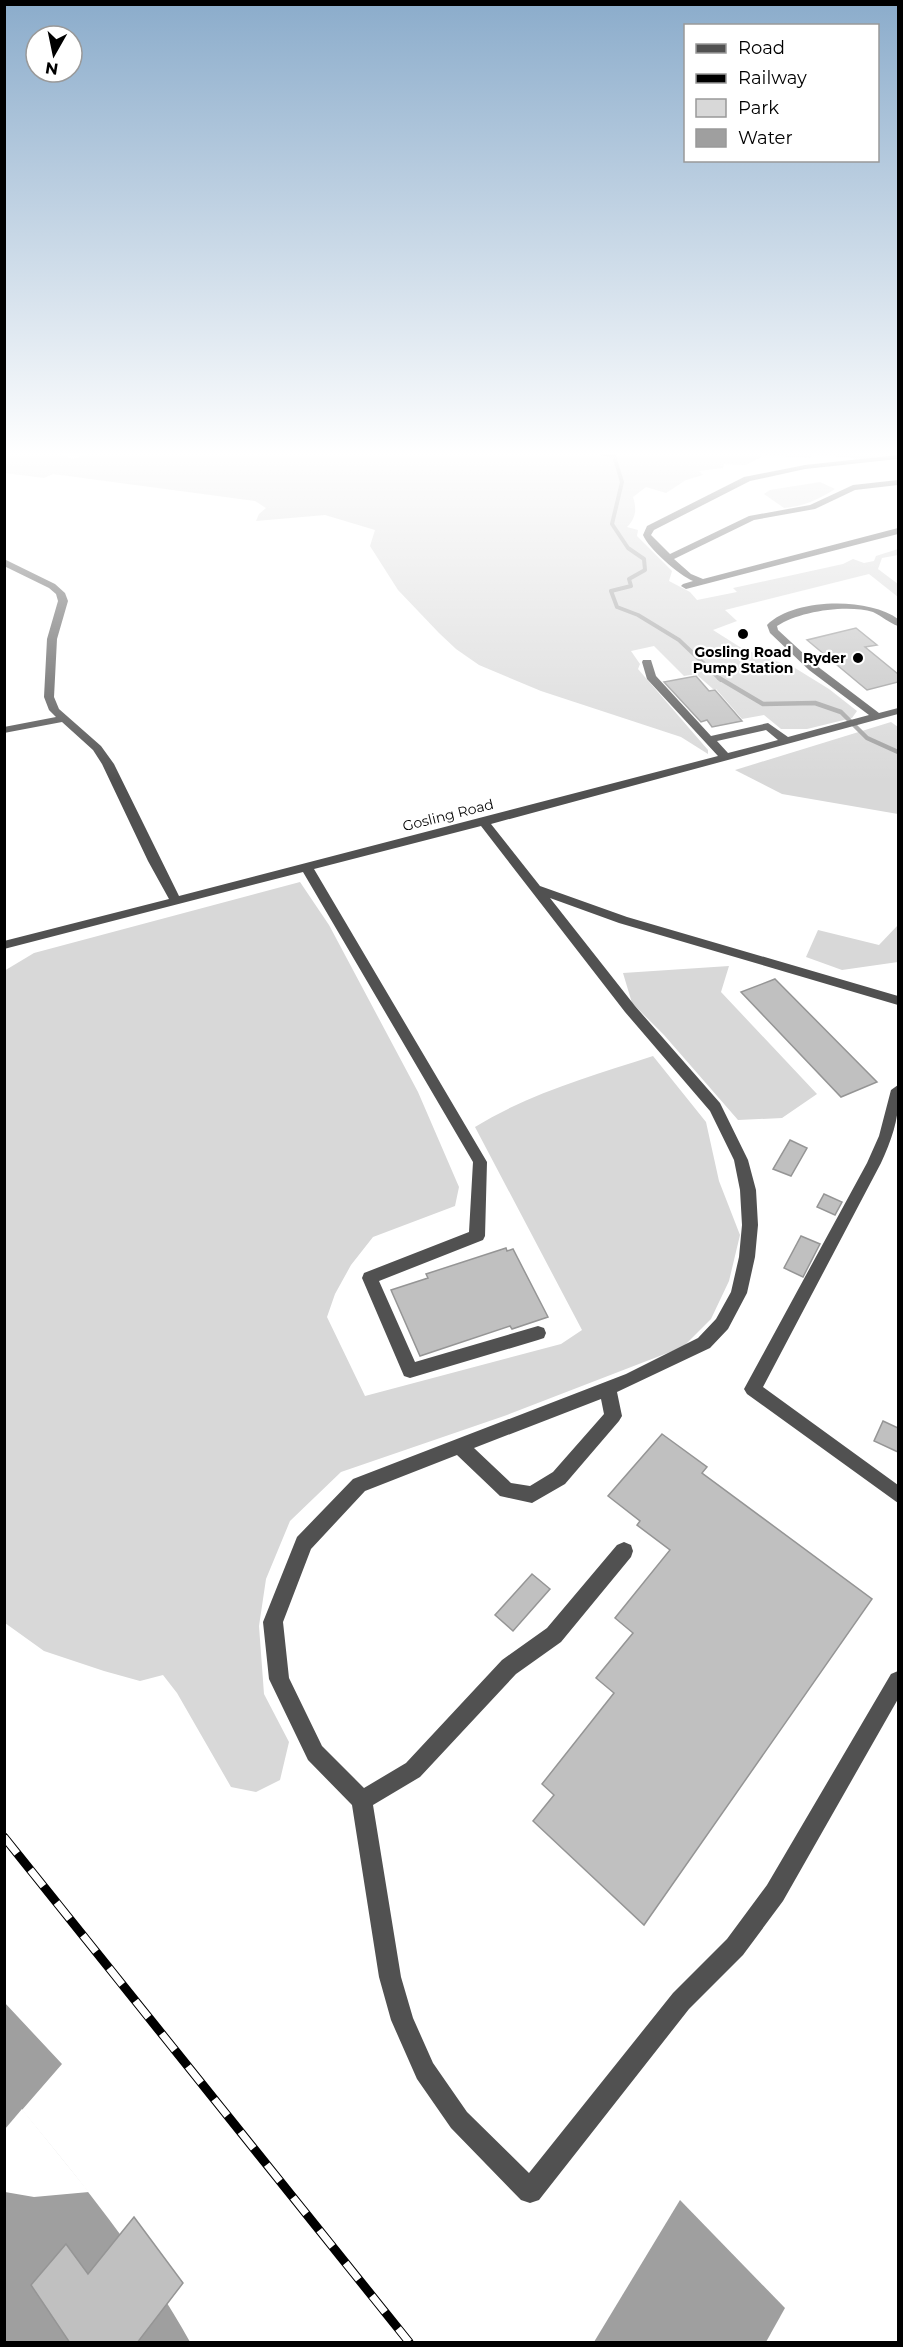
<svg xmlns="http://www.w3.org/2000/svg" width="903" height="2347" viewBox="0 0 903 2347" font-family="Montserrat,sans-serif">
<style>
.green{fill:#d8d8d8}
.water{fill:#9f9f9f}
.pier{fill:#fff}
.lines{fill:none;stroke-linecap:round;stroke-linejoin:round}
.stream-far1{stroke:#9f9f9f;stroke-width:4}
.stream{stroke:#9f9f9f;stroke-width:4.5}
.building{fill:#c0c0c0;stroke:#959595;stroke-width:1.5}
.minor{fill:#515151;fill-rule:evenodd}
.rail-casing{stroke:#000;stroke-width:9}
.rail{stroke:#fff;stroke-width:7;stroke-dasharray:21;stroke-linecap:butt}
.poi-dot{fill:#000;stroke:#fff;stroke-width:2}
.labels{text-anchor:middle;stroke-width:4.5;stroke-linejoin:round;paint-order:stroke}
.far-poi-label{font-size:14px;font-weight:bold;fill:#000;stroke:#fff}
.far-street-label{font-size:14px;fill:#000;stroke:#fff}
</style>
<rect width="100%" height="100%" fill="#fff"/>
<!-- green -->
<g class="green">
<path d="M 4,453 L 60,453 L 72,459 L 90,453 L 898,453 L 862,459 L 814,454 L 810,458 L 765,455 L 746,465 L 724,464 L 723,468 L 699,471 L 703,475 L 686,480 L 666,493 L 646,487 L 633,497 C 637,509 636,518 627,527 L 638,530 L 637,536 L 672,571 L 669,581 L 690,592 L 697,600 L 737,592 L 733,588 L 843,564 L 853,559 L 864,563 L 874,561 L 876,556 L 898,549 L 898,555 L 882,558 L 878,569 L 898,584 L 898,597 L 869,574 L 725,610 L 737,621 L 713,630 L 743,649 L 795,668 L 829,689 L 857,711 L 852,718 L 807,729 L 781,729 L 764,715 L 742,719 L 716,689 L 713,689 L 696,674 L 684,676 L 654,646 L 631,651 L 640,664 L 638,669 L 708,750 L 708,754 L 681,737 L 541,691 L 479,665 L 456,649 L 439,633 L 398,590 L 370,546 L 375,530 L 325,515 L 256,521 L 259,514 L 266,508 L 255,501 L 53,474 L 44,478 L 5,473 Z"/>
<path d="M 820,482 L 835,489 C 817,500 805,506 784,508 L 764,494 L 770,490 Z"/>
<path d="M 891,722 L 898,727 L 898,814 L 782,794 L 735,770 Z"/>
<path d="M 300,882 L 329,925 L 418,1092 L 459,1187 L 455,1206 L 373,1237 L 351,1265 L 335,1294 L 327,1317 L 365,1396 L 561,1344 L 582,1330 L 475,1127 C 530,1093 592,1076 653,1056 L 706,1122 L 719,1181 L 740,1235 L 729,1281 L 711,1319 L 683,1347 L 507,1415 L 341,1472 L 290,1521 L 266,1579 L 259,1626 L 264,1694 L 289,1742 L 280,1780 L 256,1792 L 231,1787 L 177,1693 L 163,1675 L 140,1681 L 104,1671 L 44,1651 L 5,1623 L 4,971 L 34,953 Z"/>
<path d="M 898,925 L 898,962 L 842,970 L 806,957 L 818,930 L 879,945 Z"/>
<path d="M 729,966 L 721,992 L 817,1094 L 782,1118 L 738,1120 L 664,1035 L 632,1003 L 623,973 Z"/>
</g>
<!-- water -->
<g class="water">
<path d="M 4,2002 L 62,2064 L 22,2110 C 82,2183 144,2259 190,2342 L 5,2342 Z"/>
<path d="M 680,2200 L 785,2308 L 766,2342 L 594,2342 Z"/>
</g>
<!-- pier -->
<path class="pier" d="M 22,2109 L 89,2192 L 34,2197 L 5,2192 L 5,2129 Z"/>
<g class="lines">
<!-- stream-far1 -->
<path class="stream-far1" d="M 600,453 L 614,456 L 622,482 L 612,524 L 628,548 L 644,559 L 645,570 L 629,579 L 631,586 L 611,591 L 617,607 L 638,615 L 679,640 L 721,680"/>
<!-- stream -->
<path class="stream" d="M 719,678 L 763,704 L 815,703 L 841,712 L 867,738 L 898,752"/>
</g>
<!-- building -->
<g class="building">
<path d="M 856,628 L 877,645 L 865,647 L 898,674 L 898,682 L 867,690 L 807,640 Z"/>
<path d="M 696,676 L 709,691 L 715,690 L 742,721 L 712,727 L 707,720 L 701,722 L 664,682 Z"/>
<path d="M 775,979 L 877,1082 L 841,1097 L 741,992 Z"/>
<path d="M 790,1140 L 807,1148 L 791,1176 L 773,1169 Z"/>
<path d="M 824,1194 L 842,1202 L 835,1215 L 817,1207 Z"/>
<path d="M 801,1236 L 820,1244 L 803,1277 L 784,1268 Z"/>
<path d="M 506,1248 L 507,1251 L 513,1249 L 548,1317 L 512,1329 L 510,1326 L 420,1356 L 391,1290 L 428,1278 L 426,1274 Z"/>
<path d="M 883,1421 L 898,1428 L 898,1452 L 874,1441 Z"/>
<path d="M 662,1434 L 707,1467 L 702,1473 L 872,1599 L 644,1925 L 533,1821 L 554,1795 L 542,1784 L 614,1693 L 596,1678 L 633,1633 L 615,1618 L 670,1550 L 637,1525 L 640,1521 L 608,1496 Z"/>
<path d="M 532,1574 L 550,1589 L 513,1631 L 495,1615 Z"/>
<path d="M 134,2217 L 183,2283 L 137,2343 L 70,2343 L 31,2285 L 66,2244 L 88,2274 Z"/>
</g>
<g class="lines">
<!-- minor -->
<g class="minor">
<path d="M 898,455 L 898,459 L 805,469 L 750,481 L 654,530 L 651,535 L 670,554 L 749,516 L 810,505 L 853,485 L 898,480 L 898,485 L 855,490 L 815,509 L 754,520 L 674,559 L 691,574 L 703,579 L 898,528 L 898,534 L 686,589 L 681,586 L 683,584 L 693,581 C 680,576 648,548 643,535 L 647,526 L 744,477 L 805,465 Z"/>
<path d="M 4,559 L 55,584 L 65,593 L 68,601 L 57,639 L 54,697 L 59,709 L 101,746 L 114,764 L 179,896 L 718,756 L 647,679 L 642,662 L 643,660 L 651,660 L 656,676 L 711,736 L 768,723 L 788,737 L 869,715 L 809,670 L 770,633 L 767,625 C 794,598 868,597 898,619 L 898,626 C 889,623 882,616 873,612 C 848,604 799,611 777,626 L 778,630 L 817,666 L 879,713 L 898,708 L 898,714 L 491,824 L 540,886 L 627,917 L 898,996 L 898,1005 L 619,923 L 550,898 L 635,1006 L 720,1103 L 748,1160 L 756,1190 L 758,1225 L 755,1257 L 747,1293 L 728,1329 L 710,1348 L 617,1392 L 622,1416 L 619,1421 L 565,1484 L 532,1503 L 500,1496 L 457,1455 L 365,1491 L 311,1549 L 283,1622 L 289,1678 L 322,1746 L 364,1788 L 406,1763 L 502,1660 L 547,1628 L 617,1545 L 624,1542 L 631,1545 L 633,1551 L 631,1557 L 561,1642 L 516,1674 L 420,1777 L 373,1805 L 401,1977 L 413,2018 L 433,2063 L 467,2112 L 529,2173 L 673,1993 L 727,1939 L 767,1885 L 891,1674 L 898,1671 L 898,1699 L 783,1901 L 743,1955 L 689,2009 L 539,2200 L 530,2203 L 521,2200 L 451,2128 L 417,2079 L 391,2020 L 379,1977 L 352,1805 L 308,1760 L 269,1679 L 263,1622 L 297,1537 L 353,1479 L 626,1374 L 698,1338 L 716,1319 L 731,1292 L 739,1257 L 742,1225 L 740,1190 L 734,1160 L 710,1111 L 625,1012 L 481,826 L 314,869 L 487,1162 L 485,1236 L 483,1240 L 379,1281 L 415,1362 L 538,1326 L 544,1328 L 546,1333 L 544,1338 L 538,1340 L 410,1378 L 404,1376 L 362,1278 L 364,1273 L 469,1232 L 473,1162 L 303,872 L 4,949 L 4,941 L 169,899 L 148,861 L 102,764 L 93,750 L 62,722 L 4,733 L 4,727 L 56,717 L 49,710 L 44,697 L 47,639 L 58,601 L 56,594 L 49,588 L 4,566 ZM 766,730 L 778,740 L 728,753 L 717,741 ZM 601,1399 L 604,1414 L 553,1472 L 530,1486 L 511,1483 L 474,1448 Z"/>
<path d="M 898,1085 C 901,1113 893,1137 881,1163 L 763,1387 L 898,1485 L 898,1503 L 747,1394 L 744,1389 L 867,1163 L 879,1136 L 891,1090 Z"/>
</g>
<!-- rail casing -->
<g class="rail-casing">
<path id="rail" d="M 4,1837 L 409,2342"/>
</g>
<!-- rail -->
<use href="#rail" class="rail"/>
</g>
<!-- sky -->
<linearGradient id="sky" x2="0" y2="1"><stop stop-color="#8baccb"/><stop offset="0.58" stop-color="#fff"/><stop offset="1" stop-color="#fff" stop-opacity="0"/></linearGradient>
<rect width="903" height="782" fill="url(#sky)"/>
<!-- markers -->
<g class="poi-dot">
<circle cx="743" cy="634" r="6"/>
<circle cx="858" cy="658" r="6"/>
</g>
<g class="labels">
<!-- far-poi labels -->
<g class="far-poi-label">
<text x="743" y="657">Gosling Road<tspan x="743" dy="16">Pump Station</tspan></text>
<text x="846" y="663" text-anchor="end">Ryder</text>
</g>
<!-- far-street labels -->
<g class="far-street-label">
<text transform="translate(448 815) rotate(-14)" y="5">Gosling Road</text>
</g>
</g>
<!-- border -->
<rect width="903" height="2347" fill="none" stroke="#000000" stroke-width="12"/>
<!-- legend -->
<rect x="684" y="24" width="195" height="138" fill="#ffffff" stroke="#999999" stroke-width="1.5"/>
<rect x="696" y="44" width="30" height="9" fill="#515151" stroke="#999999" stroke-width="1.5"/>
<text x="738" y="54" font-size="18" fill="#000000">Road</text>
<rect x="696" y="74" width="30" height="9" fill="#000000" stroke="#999999" stroke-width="1.5"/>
<text x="738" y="84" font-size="18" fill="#000000">Railway</text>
<rect x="696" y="99" width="30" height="18" fill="#d8d8d8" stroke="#999999" stroke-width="1.5"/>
<text x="738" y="114" font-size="18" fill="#000000">Park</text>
<rect x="696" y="129" width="30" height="18" fill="#9f9f9f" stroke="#999999" stroke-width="1.5"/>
<text x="738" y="144" font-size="18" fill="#000000">Water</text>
<!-- north arrow -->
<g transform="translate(54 54) rotate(189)"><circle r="28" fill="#ffffff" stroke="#999999" stroke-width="1.5"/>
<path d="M0-4.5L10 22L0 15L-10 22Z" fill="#000000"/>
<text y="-9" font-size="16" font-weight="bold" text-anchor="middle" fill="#000000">N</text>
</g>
</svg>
